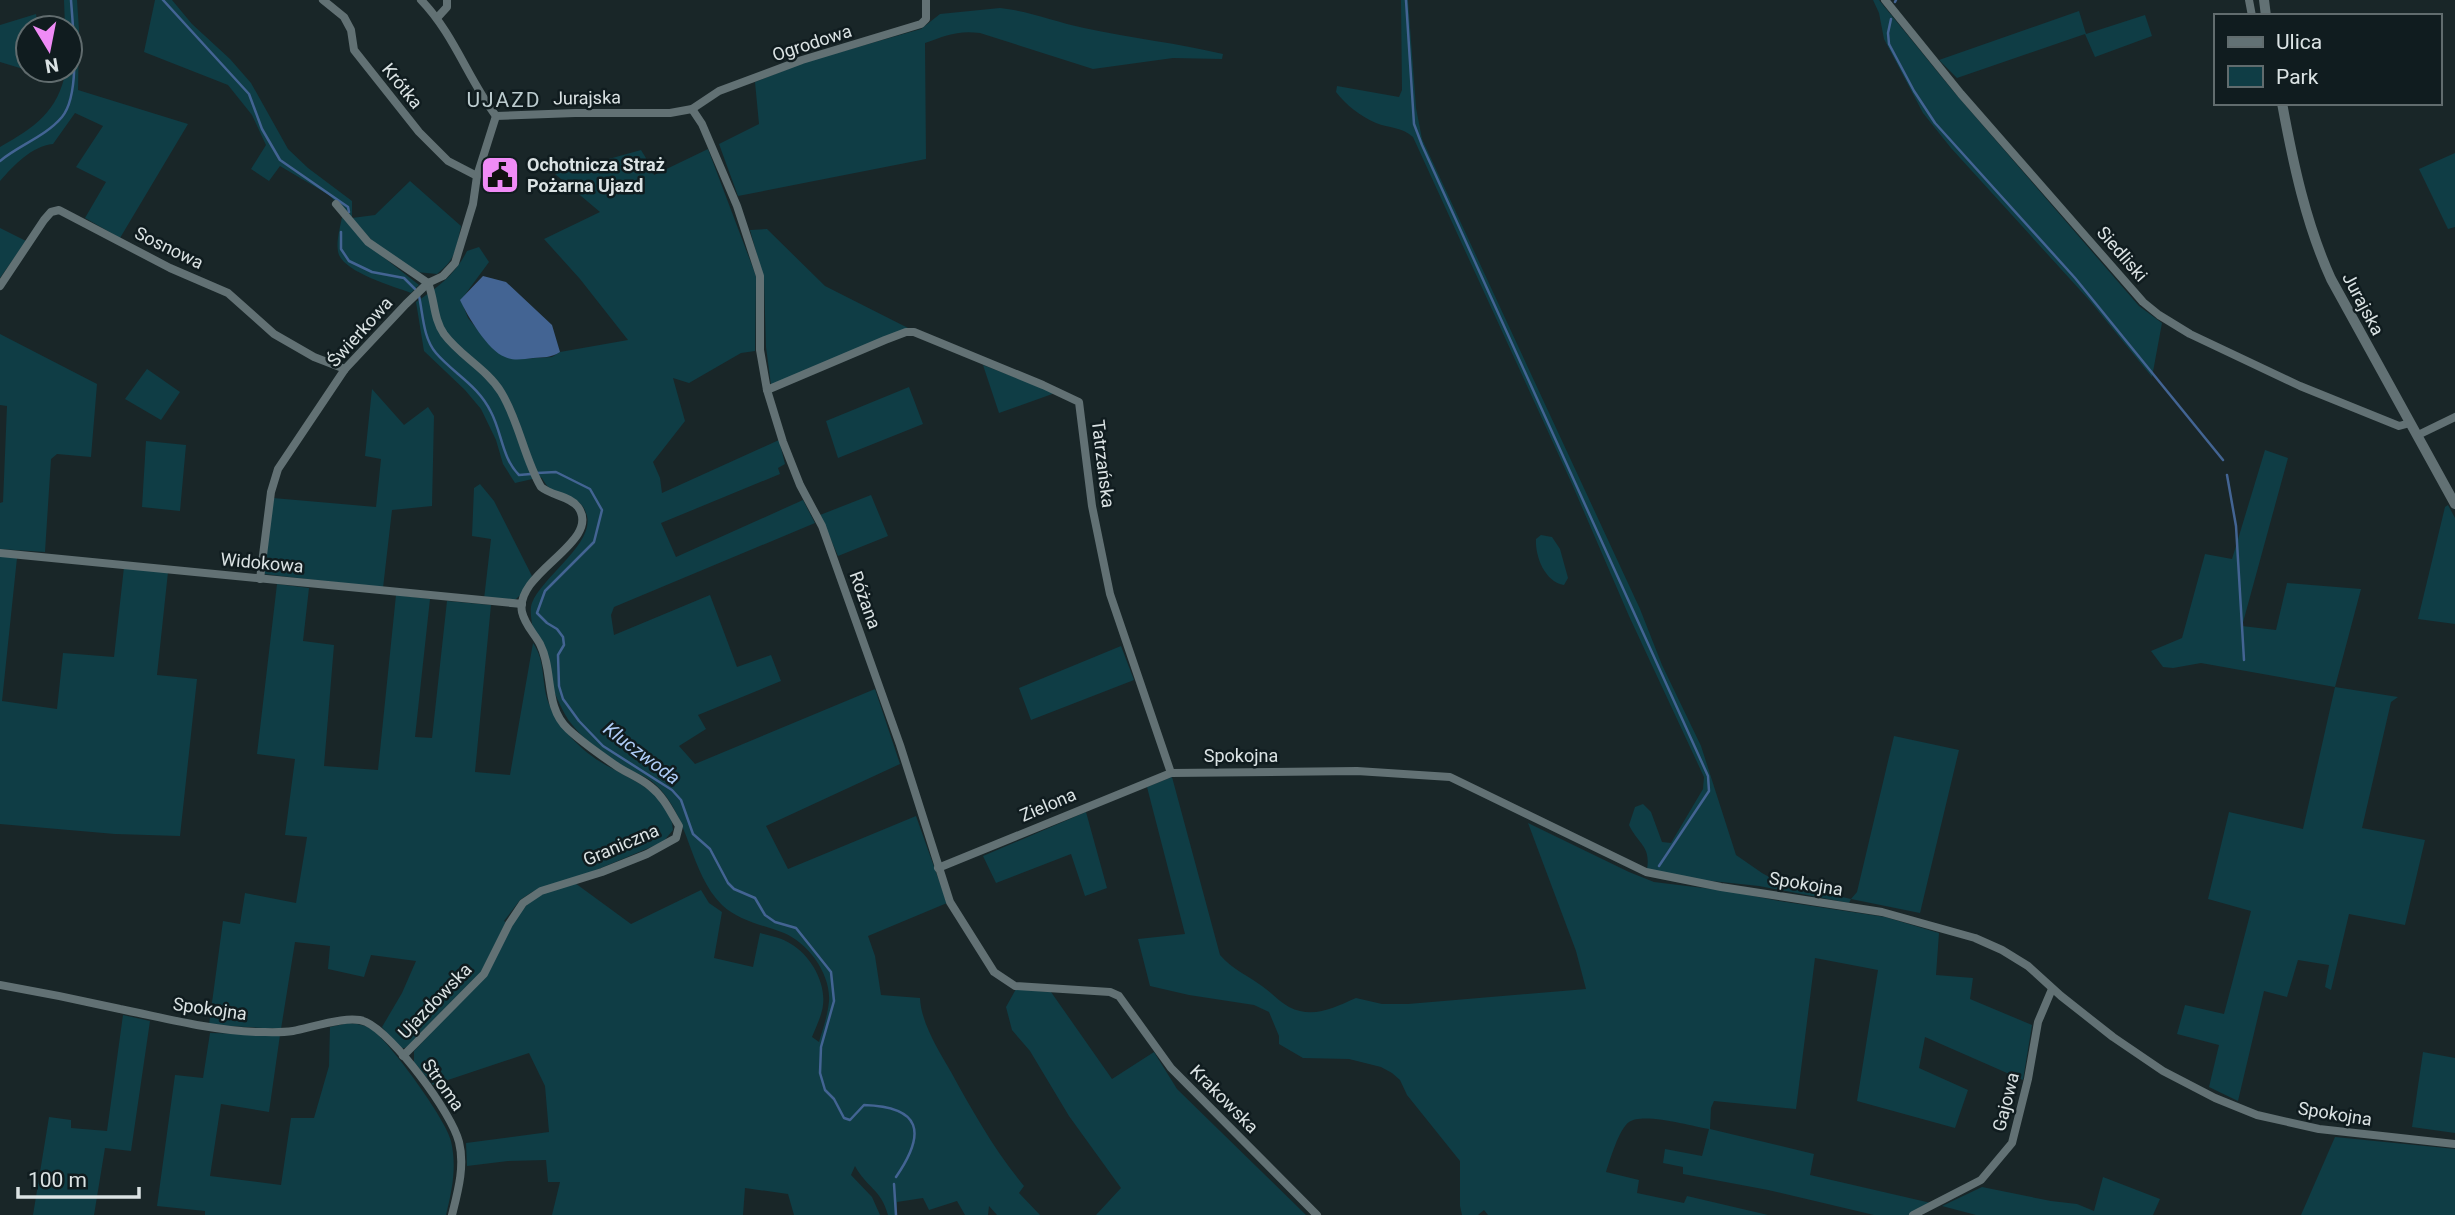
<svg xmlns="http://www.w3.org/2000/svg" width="2455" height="1215" viewBox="0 0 2455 1215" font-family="Roboto,sans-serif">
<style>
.green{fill:#0f3d45}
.water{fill:#436493}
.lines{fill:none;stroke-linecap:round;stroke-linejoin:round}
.stream{stroke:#436493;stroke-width:2.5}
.minor{stroke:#627174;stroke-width:8}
.tertiary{stroke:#627174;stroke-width:10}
.labels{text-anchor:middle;stroke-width:5;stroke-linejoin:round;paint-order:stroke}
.street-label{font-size:18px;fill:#dbe3e4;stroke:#101c1f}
.poi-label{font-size:18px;font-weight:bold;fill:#dbe3e4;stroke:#101c1f;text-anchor:start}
.water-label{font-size:19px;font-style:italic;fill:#b0cef9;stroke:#101c1f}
.quarter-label{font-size:21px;letter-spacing:2px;fill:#bccccf;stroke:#101c1f}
</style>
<rect width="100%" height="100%" fill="#192628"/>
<!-- green -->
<g class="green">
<path d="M 64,0 L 77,0 L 79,30 L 78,90 L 188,124 L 120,238 L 85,218 L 106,182 L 76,167 L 103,126 L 75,113 L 53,144 C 32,146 14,165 0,181 L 0,147 C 35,127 58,112 66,70 L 70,70 L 70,28 L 65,28 Z"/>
<path d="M 155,0 L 172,0 L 192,24 L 230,59 L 251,83 L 288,149 L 308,168 L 352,201 L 352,218 L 375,215 L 410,181 L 461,226 C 456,249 456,259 437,274 L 416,272 L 382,251 L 329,195 L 280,166 L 269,181 L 251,169 L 266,145 L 252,115 L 228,85 L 144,52 Z"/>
<path d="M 1401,0 L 1408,0 L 1416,108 L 1422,139 L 1640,609 L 1662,665 L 1701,746 L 1736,855 L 1762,873 L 1780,883 L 1851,899 L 1857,892 L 1894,736 L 1959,750 L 1920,913 L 1851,899 L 1849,903 L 1759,886 L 1684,878 L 1647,869 C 1651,846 1638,844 1629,825 L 1635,807 L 1643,804 L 1651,812 L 1662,842 L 1671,843 L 1703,789 L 1704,777 L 1629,616 L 1572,484 L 1413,137 C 1402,127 1389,128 1376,123 C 1360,116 1346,105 1336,92 L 1337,86 L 1399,97 L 1402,90 Z"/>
<path d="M 1873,0 L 1879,0 L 1954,92 L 2139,306 L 2162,323 L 2152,377 L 2090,301 L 1951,148 L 1923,113 L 1884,39 L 1879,13 Z"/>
<path d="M 1000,8 C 1029,11 1056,22 1084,28 C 1130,38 1177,43 1223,54 L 1222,59 L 1173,58 L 1093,69 L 980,33 C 957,30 945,36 925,43 L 926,159 L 738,196 L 719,144 L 759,124 L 755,82 L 805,62 L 921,29 L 940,14 Z"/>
<path d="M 2079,11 L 2086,34 L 2145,15 L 2152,36 L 2095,57 L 2085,34 L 1957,78 L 1939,60 Z"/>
<path d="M 36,14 L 38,28 L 28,28 L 30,71 L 0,62 L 0,25 Z"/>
<path d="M 708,149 L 756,276 L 755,351 L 741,353 L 689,383 L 673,378 L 685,421 L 653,462 L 660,478 L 662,493 L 779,440 L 785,464 L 778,468 L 780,474 L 661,523 L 676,557 L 803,500 L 815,523 L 614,607 L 611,615 L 614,635 L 710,595 L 737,667 L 771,655 L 781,681 L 698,715 L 706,729 L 679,746 L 695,764 L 875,689 L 900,764 L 766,826 L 788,869 L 916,816 L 947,903 L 868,936 L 875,956 L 881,995 L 920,998 C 921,1023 939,1051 951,1072 C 973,1112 995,1151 1024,1186 L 1019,1193 L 1040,1215 L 997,1215 L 989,1206 L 988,1215 L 965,1215 L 957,1201 L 929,1210 L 923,1198 L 897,1202 L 897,1215 L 888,1215 C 881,1189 866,1187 855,1166 L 851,1175 L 872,1197 L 880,1215 L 794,1215 L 788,1194 L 745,1188 L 743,1215 L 552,1215 L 560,1182 L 548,1182 L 546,1160 L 508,1161 L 467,1166 L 466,1143 L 549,1132 L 545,1086 L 529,1053 L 433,1085 L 414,1062 L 414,1051 L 431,1033 L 408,1047 L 400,1049 L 382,1027 L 402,993 L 416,961 L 371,955 L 364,977 L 328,969 L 330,946 L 295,942 L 281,1029 L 209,1025 L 223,921 L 240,924 L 245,893 L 296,903 L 307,837 L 285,835 L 295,759 L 257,754 L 277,584 L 309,588 L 303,641 L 334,645 L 324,766 L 378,770 L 396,595 L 430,599 L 415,737 L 432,738 L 447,601 L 491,605 L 475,772 L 510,775 L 533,643 C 546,661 541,684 549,704 C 556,723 574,742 589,754 C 616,776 671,787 673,830 L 663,842 L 589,873 L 532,892 L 520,900 L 504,921 L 511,926 C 532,893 540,894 575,883 L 631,924 L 701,890 L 709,903 L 722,912 L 714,958 L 753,967 L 760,933 C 770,936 782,938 791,944 C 810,955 826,982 823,1005 C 822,1015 816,1027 812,1037 L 819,1042 C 823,1029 828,1014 829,1001 C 831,974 808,943 784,933 C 763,925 739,921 722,905 C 689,872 690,816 655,784 C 645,775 630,771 618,764 C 601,753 582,738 570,722 C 557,705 524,622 532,603 C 542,577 594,544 587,516 C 582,496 566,498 551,489 C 547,487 544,481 541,477 L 515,483 L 503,464 L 496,440 L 481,409 L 465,390 L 424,351 L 416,302 C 437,288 456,274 467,251 L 479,247 L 489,262 L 461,300 L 468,318 L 486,340 L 519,359 L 552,357 L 560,352 L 628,340 L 580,279 L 544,239 L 600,212 L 555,174 L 641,150 L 652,168 L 654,175 Z"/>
<path d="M 2455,153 L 2455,227 L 2448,229 L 2419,169 Z"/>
<path d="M 342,217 L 373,249 L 419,285 L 411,293 C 393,286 347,273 339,255 C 335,244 340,229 342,217 Z"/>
<path d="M 0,228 L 26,241 L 0,278 Z"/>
<path d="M 767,229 L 825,286 L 912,330 L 771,385 L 766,347 L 764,280 L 750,230 Z"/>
<path d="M 0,334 L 97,384 L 91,457 L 57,454 L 51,459 L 45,552 L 0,549 L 0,503 L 3,502 L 7,406 L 0,405 Z"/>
<path d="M 983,365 L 1055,393 L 999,413 Z"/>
<path d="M 147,369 L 180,392 L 161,420 L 125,399 Z"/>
<path d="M 909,387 L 923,424 L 838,458 L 826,421 Z"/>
<path d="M 372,389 L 404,425 L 428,407 L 434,416 L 432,506 L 392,510 L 383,588 L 264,574 L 273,498 L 376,507 L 381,459 L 365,456 Z"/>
<path d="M 146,441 L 186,445 L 180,511 L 142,507 Z"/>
<path d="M 2265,450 L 2288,458 L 2242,626 L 2276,630 L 2287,583 L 2361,589 L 2335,687 L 2398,697 L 2391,702 L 2362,828 L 2425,840 L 2405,925 L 2349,914 L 2331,990 L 2325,987 L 2329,965 L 2298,960 L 2287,997 L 2264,991 L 2238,1101 L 2209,1087 L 2219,1045 L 2177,1034 L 2185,1005 L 2224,1014 L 2251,911 L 2208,899 L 2229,812 L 2303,829 L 2335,687 L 2201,663 L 2173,668 L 2163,667 L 2151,651 L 2182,638 L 2205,554 L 2232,559 Z"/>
<path d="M 480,484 L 494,501 L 532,576 C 515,606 516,603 484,599 L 491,539 L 472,536 L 474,488 Z"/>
<path d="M 871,495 L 888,536 L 838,556 L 820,515 Z"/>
<path d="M 2448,505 L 2455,518 L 2455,624 L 2418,619 L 2445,507 Z"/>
<path d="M 1541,535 L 1552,537 L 1560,549 L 1568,578 L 1564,585 C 1545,582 1535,557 1536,539 Z"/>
<path d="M 0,555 L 17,558 L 2,701 L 57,709 L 63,653 L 114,657 L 124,567 L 168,572 L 157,675 L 197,679 L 180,836 L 115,834 L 0,824 Z"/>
<path d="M 1121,646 L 1134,680 L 1031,720 L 1019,688 Z"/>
<path d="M 1172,777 L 1220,955 C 1233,970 1244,973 1259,984 C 1269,990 1278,1001 1289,1007 C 1313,1019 1333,1008 1356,998 L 1382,1004 L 1408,1004 L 1586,989 L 1576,951 L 1528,823 L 1629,872 L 1654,882 L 1728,891 L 1779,901 L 1885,917 L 1939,933 L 1936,975 L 1973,978 L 1970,999 L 2032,1025 L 2023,1080 L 1925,1037 L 1919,1068 L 1968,1090 L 1955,1128 L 1857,1101 L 1878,970 L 1815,958 L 1796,1109 L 1714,1101 L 1711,1108 L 1710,1129 L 1814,1154 L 1810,1175 L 1931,1203 L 1908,1215 L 1874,1215 L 1768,1190 L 1683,1174 L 1683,1167 L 1663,1163 L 1665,1149 L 1702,1156 L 1709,1129 C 1691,1126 1643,1112 1629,1122 C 1619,1129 1610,1160 1606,1172 L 1639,1180 L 1637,1193 L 1684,1203 L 1687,1196 L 1768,1215 L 1488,1215 L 1484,1210 L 1478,1215 L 1462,1215 L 1460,1206 L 1460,1161 L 1407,1095 L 1400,1080 L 1392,1073 L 1381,1067 L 1349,1059 L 1303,1058 L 1279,1044 L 1279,1036 L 1269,1012 L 1254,1005 L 1189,995 L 1150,986 L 1138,939 L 1185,934 L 1147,787 Z"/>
<path d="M 1086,812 L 1107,888 L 1085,896 L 1071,854 L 996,883 L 983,856 Z"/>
<path d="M 1016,989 L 1051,992 L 1112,1079 L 1154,1052 L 1177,1089 L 1306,1215 L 1096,1215 L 1121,1188 L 1069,1116 L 1030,1051 L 1012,1030 L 1006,1007 Z"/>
<path d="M 123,1015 L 150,1021 L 131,1151 L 105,1148 L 94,1215 L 33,1215 L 49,1117 L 71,1120 L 71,1128 L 107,1131 Z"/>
<path d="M 349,1023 C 359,1024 366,1025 374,1031 C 392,1046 446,1119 451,1141 C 457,1167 452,1190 446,1215 L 205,1215 L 205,1211 L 157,1206 L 175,1075 L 203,1078 L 210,1033 L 280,1035 L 269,1112 L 221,1104 L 210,1176 L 281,1185 L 291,1118 L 314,1118 L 329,1066 L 330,1027 Z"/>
<path d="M 2423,1052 L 2455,1058 L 2455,1133 L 2412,1127 Z"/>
<path d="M 2335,1137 L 2455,1149 L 2455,1215 L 2301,1215 Z"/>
<path d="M 2103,1177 L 2160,1199 L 2153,1215 L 1976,1215 L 1942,1206 L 1982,1187 L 2051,1201 L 2077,1204 L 2094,1211 Z"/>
</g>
<!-- water -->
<path class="water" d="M 483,276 L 506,282 L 552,325 L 560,352 C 551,358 543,357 533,358 C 524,359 513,361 505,357 C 488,351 467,315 460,300 Z"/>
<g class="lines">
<!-- stream -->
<g class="stream">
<path d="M 163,0 L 249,94 L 262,129 L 280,160 L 348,207 L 349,212"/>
<path d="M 1406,0 L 1414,124 L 1422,145 L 1708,776 L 1709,791 L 1659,866"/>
<path d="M 1895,2 L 1896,0"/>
<path d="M 1891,19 L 1888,33 L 1889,44 L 1914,91 L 1935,123 L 2075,278 L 2223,460"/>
<path d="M 0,161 C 19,145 45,137 62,117 C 81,94 73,30 71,0"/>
<path d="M 341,232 L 341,249 L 349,261 L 372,272 L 404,278 L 415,289"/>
<path d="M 419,296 C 423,314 423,338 436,353 C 454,374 478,385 491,412 C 502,433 502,458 519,475 L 531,474"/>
<path d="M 537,473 L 556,472 L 590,489 L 602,510 L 594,542 L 545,591 L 537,613 L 547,623 L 557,629 L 563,637 L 564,645 L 558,655 L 559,686 L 563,699 L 579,721 L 603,746 L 672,790 L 681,800 L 693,834 L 710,849 L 728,883 L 734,889 L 755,898 L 765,915 L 775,922 L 796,928 L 831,972 L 834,1001 L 821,1047 L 820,1073 L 825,1090 L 834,1099 L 844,1118 L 850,1120 L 864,1105 C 921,1107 927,1132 896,1177"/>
<path d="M 2227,475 L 2236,526 L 2244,660"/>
<path d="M 894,1184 L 896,1215"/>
</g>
<!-- minor -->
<g class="minor">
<path d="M 323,0 L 344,17 L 351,30 L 354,50 L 419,132 L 448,161 L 477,176"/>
<path d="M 421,0 C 454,34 468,79 496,116"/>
<path d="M 1885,0 L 1961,94 L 2143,302 L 2159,315 L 2190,334 L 2300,386 L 2399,426 L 2410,423"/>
<path d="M 2249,0 L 2252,16"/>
<path d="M 437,18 L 447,7 L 447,0"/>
<path d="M 692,109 L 702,124 L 737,206 L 760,276 L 760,350 L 767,390 L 783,442 L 800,485 L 822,526 L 900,745 L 950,902 L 994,972 L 1015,986 L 1110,992 L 1119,996 L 1171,1068 L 1317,1215"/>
<path d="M 496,116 L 575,113 L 670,113 L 692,109 L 719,91 L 802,60 L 921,24 L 926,19 L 926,0"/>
<path d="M 336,204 L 368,242 L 428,283 C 435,300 433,318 444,334 C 460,356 487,369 501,392 C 519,421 524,458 541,487 C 552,496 570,496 578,507 C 603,542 514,572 522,612 C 525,625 534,633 540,644 C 554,671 544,707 568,729 C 582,742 599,754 615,765 C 626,773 641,778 651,787 C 664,797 671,813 679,826 L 676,838 L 647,854 L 602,872 L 541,891 L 523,903 L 509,924 L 484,974 L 403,1056"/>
<path d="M 0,286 L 44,220 L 51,212 L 59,210 L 170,268 L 228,293 L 274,334 L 314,357 L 345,369"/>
<path d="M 767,390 L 885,340 L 906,332 L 914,332 L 1043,385 L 1079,402 L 1092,506 L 1110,594 L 1171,773"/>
<path d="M 2418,435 L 2455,417"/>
<path d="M 0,553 L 522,604"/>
<path d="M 260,579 L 271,492 L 278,469 L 345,369 L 406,304 L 428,283 L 443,276 L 455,263 L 473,204 L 477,176 L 496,116"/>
<path d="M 938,868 L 1171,773 L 1357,771 L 1450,777 L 1646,872 L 1721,887 L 1882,912 L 1975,938 L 2002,950 L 2028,966 L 2061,996 L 2113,1037 L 2163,1071 L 2215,1098 L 2257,1115 L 2319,1129 L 2455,1144"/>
<path d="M 0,985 C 40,992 80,1000 120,1009 C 165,1018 209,1030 256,1032 C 268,1032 281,1033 293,1031 C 311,1028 349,1014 366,1022 C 393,1034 452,1113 459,1142 C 465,1166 458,1191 452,1215"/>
<path d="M 1913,1215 L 1981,1180 L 2012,1143 L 2028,1079 L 2038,1022 L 2052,989"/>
</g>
<!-- tertiary -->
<g class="tertiary">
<path d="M 2264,0 L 2266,16"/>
<path d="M 2282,103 C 2293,163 2306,224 2331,279 L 2455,504"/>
</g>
</g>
<!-- icons -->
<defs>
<g id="civic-square" transform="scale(2.0125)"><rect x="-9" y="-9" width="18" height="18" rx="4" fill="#f08bf6" stroke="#101c1f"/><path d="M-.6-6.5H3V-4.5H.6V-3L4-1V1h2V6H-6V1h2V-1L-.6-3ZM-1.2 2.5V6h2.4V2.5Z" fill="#111"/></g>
</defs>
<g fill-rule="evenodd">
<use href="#civic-square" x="500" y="175"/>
</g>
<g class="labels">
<!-- street labels -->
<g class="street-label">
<text transform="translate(812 43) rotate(-18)" y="6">Ogrodowa</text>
<text transform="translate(402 86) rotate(51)" y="6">Krótka</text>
<text transform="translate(587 98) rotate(-1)" y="6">Jurajska</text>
<text transform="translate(169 248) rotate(26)" y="6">Sosnowa</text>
<text transform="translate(2122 254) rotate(49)" y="6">Siedliski</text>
<text transform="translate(2363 304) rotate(62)" y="6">Jurajska</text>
<text transform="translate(360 332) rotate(-48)" y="6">Świerkowa</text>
<text transform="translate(1103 464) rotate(83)" y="6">Tatrzańska</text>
<text transform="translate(262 563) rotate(5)" y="6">Widokowa</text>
<text transform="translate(865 600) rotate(70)" y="6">Różana</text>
<text x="1241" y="762">Spokojna</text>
<text transform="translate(1048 805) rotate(-23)" y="6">Zielona</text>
<text transform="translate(621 845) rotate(-23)" y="6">Graniczna</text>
<text transform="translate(1806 884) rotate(9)" y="6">Spokojna</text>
<text transform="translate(435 1001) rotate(-46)" y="6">Ujazdowska</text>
<text transform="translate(210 1009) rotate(8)" y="6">Spokojna</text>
<text transform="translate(443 1085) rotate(55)" y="6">Stroma</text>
<text transform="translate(1224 1099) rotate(45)" y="6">Krakowska</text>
<text transform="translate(2006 1102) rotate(-76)" y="6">Gajowa</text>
<text transform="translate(2335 1114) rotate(9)" y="6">Spokojna</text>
</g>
<!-- poi labels -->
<g class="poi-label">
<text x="527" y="171">Ochotnicza Straż<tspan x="527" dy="21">Pożarna Ujazd</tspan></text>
</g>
<!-- water labels -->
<g class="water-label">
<text transform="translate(642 753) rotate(37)" y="7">Kluczwoda</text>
</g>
<!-- quarter labels -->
<g class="quarter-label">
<text x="504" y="107">UJAZD</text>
</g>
</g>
<!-- legend -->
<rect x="2214" y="14" width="228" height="91" fill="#101c1f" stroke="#616c6e" stroke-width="2"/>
<rect x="2228" y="37" width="35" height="10" fill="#627174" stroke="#616c6e" stroke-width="2"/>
<text x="2276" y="49" font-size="21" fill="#dbe3e4">Ulica</text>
<rect x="2228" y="66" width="35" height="21" fill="#0f3d45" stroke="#616c6e" stroke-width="2"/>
<text x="2276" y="84" font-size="21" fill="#dbe3e4">Park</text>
<!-- north arrow -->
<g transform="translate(49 49) rotate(170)"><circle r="33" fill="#101c1f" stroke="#616c6e" stroke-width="2"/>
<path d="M0-5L12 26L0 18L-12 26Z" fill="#f08bf6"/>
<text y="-10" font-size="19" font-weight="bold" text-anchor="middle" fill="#dbe3e4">N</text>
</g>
<!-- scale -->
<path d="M18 1187v10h121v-10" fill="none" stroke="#dbe3e4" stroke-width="3.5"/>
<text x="28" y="1187" font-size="21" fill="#dbe3e4" stroke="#101c1f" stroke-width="5" paint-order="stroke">100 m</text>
</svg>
